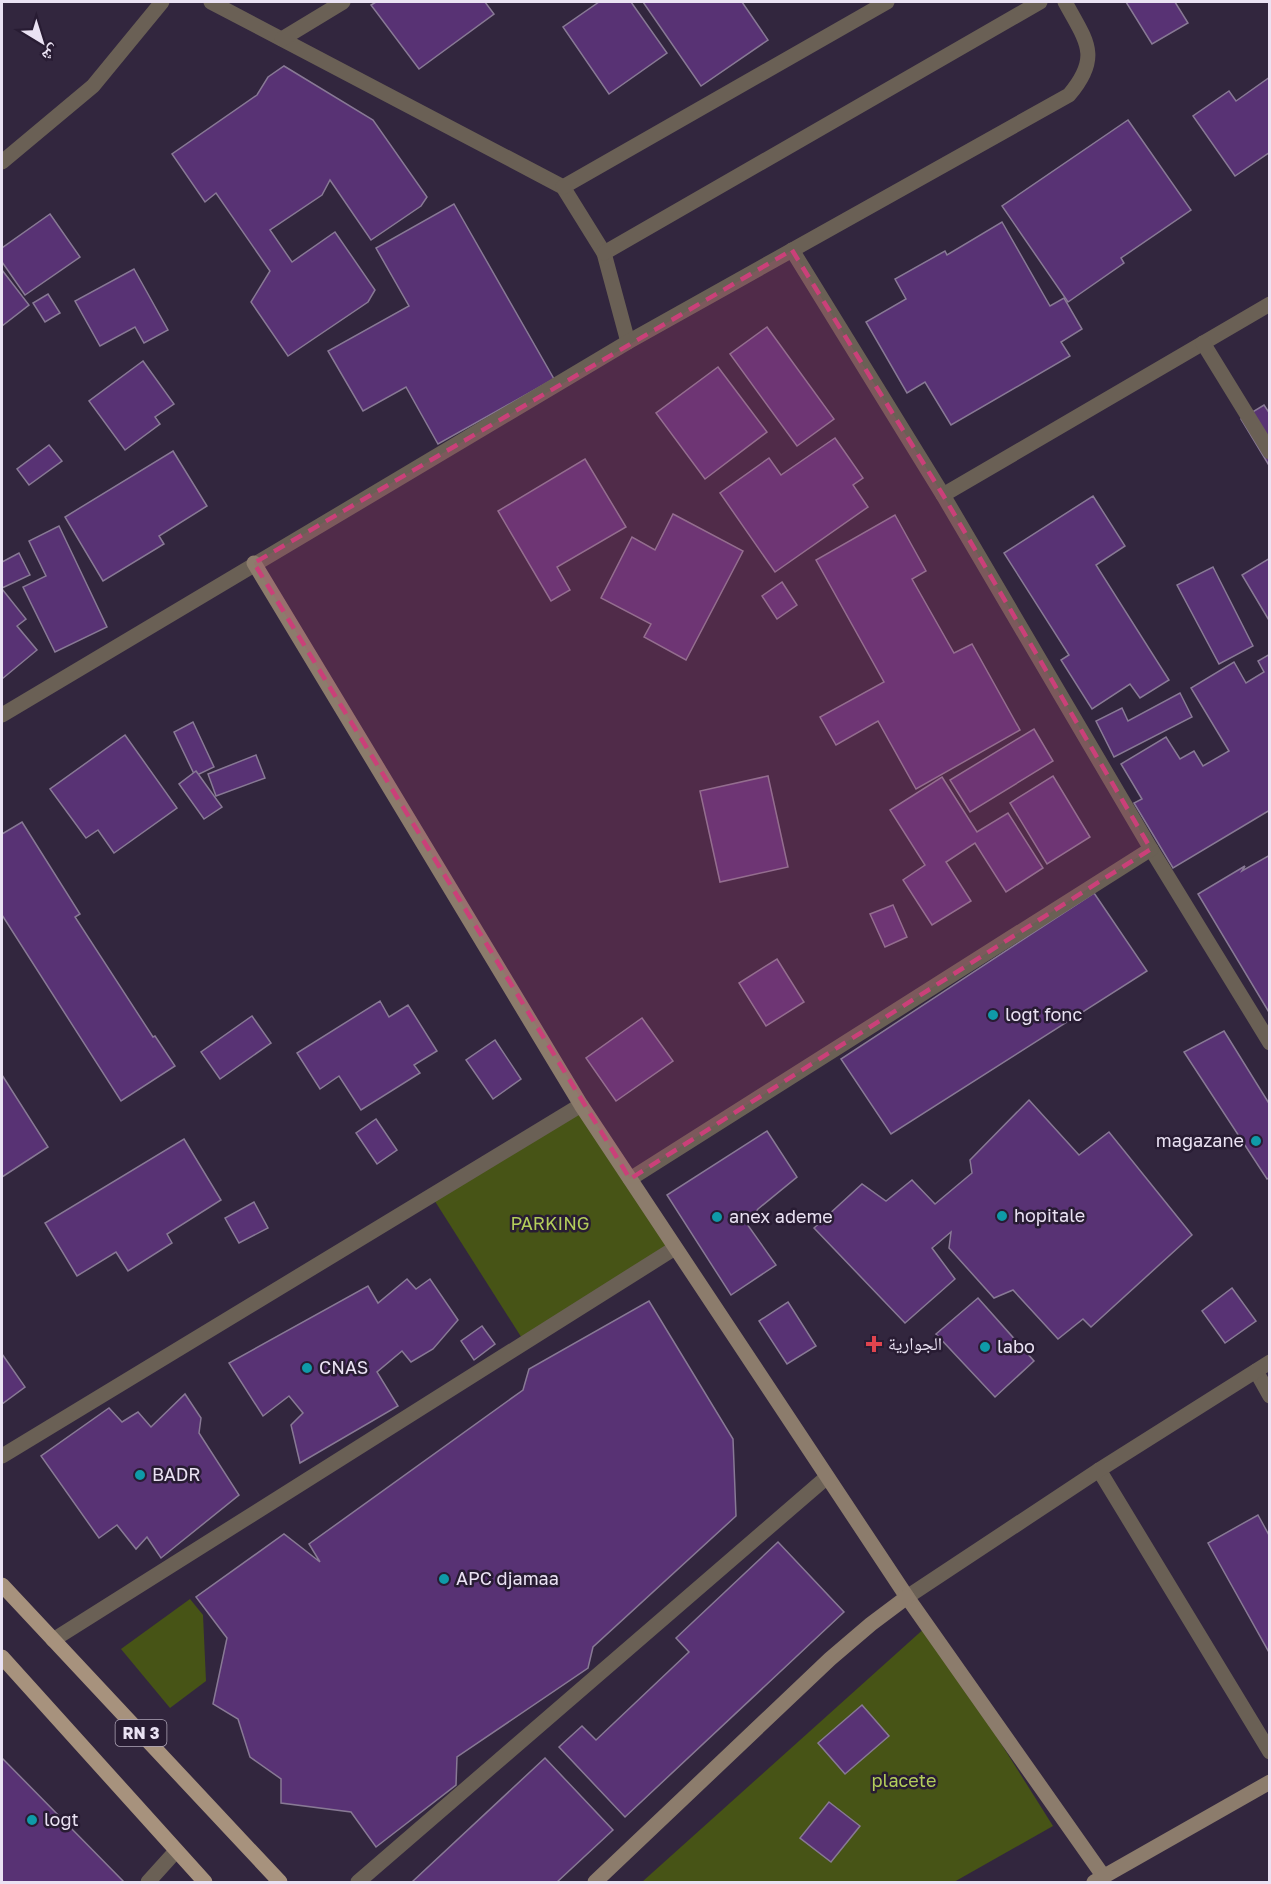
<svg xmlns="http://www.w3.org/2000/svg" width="1271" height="1884" viewBox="0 0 1271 1884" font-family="'Golos Text','Noto Naskh Arabic',sans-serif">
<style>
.green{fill:#475416}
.building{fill:#583274;stroke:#887995;stroke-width:1.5}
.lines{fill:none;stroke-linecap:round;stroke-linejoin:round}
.street{stroke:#6a6055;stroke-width:15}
.secondary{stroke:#8c7c6c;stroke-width:15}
.primary{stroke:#a7927d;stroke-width:15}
.marked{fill:#ca4079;fill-opacity:0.2;stroke:#ca4079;stroke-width:4.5;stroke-dasharray:12 8;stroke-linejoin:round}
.culture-dot{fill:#0f9aa8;stroke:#281c33;stroke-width:2}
.health-dot{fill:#e0444e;stroke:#281c33;stroke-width:2}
.labels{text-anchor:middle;stroke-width:5;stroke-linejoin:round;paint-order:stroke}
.shield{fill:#281c33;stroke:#b0a7b9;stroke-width:1.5}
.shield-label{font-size:16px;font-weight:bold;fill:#eae2f3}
.poi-label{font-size:18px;fill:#eae2f3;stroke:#281c33;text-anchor:start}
.park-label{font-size:18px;fill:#b3cd5b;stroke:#281c33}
</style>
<rect width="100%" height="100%" fill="#32263e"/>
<!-- green -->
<g class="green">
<path d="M 579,1111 L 672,1246 L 525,1343 L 431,1195 Z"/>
<path d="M 190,1599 L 203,1615 L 206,1681 L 170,1708 L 121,1649 Z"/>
<path d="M 927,1626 L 1053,1826 L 954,1882 L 642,1882 Z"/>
</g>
<!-- building -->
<g class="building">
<path d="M 376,2 L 485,2 L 494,14 L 419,69 L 371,5 Z"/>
<path d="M 599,2 L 631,2 L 667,53 L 609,94 L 563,27 Z"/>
<path d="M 643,2 L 742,2 L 768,40 L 701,86 Z"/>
<path d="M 1126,2 L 1175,2 L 1188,23 L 1152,44 Z"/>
<path d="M 284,66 L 373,120 L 427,197 L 421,206 L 371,240 L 330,180 L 322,195 L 270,230 L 292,262 L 335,232 L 375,290 L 368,302 L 288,356 L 251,302 L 270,271 L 216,193 L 205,202 L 172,154 L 257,95 L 268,77 Z"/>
<path d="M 1270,77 L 1270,152 L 1235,176 L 1193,116 L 1229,91 L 1236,101 Z"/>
<path d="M 1128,120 L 1191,210 L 1121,258 L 1124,263 L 1068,302 L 1002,206 Z"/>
<path d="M 454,204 L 554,379 L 438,444 L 406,387 L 363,411 L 328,351 L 409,306 L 376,248 Z"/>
<path d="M 50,214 L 80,257 L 25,295 L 2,262 L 2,248 Z"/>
<path d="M 1002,222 L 1050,306 L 1064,298 L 1082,329 L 1061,342 L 1070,356 L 951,425 L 925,382 L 907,393 L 866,322 L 906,299 L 895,279 L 945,251 L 947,255 Z"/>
<path d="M 134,269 L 168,330 L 144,343 L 135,327 L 100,346 L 75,301 Z"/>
<path d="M 2,270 L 29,305 L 2,326 Z"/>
<path d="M 48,294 L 60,313 L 45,322 L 33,303 Z"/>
<path d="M 767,327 L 834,419 L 797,446 L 730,354 Z"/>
<path d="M 143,361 L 174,404 L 155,417 L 160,424 L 125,450 L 89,401 Z"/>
<path d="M 718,367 L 767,432 L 705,479 L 656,413 Z"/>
<path d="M 1264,405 L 1270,414 L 1270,467 L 1241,419 Z"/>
<path d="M 835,438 L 863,478 L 853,485 L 868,507 L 775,572 L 720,493 L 769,458 L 781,475 Z"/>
<path d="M 49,445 L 62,461 L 29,485 L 17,469 Z"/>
<path d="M 173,451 L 207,506 L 159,536 L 164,544 L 103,581 L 65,517 Z"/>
<path d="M 585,459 L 626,527 L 557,567 L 570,590 L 551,601 L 498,511 Z"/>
<path d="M 1093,496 L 1125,546 L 1096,565 L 1169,680 L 1140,698 L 1130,684 L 1092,709 L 1061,660 L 1069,655 L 1004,553 Z"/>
<path d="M 673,514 L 743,551 L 686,660 L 644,637 L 651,624 L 601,598 L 632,537 L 655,550 Z"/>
<path d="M 895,515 L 926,571 L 912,579 L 954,653 L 972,644 L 1020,730 L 916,789 L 878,721 L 836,745 L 820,717 L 884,682 L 816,560 Z"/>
<path d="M 59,526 L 107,627 L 55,652 L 23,587 L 46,576 L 29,541 Z"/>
<path d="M 19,553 L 30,575 L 2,588 L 2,562 Z"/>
<path d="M 1270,558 L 1270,622 L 1242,575 Z"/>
<path d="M 1213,567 L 1253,646 L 1219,664 L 1177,585 Z"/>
<path d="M 782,582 L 797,605 L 777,619 L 762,596 Z"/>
<path d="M 2,589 L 26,619 L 17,626 L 37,650 L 2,679 Z"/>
<path d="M 1270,654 L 1270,810 L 1173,868 L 1134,803 L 1142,799 L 1121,764 L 1166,737 L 1180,759 L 1194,751 L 1203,766 L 1229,751 L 1191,688 L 1234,662 L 1246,683 L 1264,672 L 1258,661 Z"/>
<path d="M 1180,693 L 1192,717 L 1114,757 L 1096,721 L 1122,708 L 1128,721 Z"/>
<path d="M 193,722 L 214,767 L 195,776 L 174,732 Z"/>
<path d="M 1034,729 L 1053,761 L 970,812 L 950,780 Z"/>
<path d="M 125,735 L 177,808 L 114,853 L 98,830 L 86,838 L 50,789 Z"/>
<path d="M 256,755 L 265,778 L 216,796 L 208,774 Z"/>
<path d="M 196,771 L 222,807 L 204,819 L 179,784 Z"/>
<path d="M 768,776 L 788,867 L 720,882 L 700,791 Z"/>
<path d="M 1053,776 L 1090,837 L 1047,864 L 1010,803 Z"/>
<path d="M 942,777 L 977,832 L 1008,813 L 1043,868 L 1006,892 L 975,843 L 946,862 L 971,901 L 932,925 L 903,880 L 925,865 L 890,810 Z"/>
<path d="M 22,822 L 80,914 L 75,917 L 153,1037 L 155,1036 L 175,1066 L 121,1101 L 2,915 L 2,834 Z"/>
<path d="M 1270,855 L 1270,1014 L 1198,894 L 1245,866 L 1242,871 Z"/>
<path d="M 1094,893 L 1147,971 L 891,1134 L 841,1059 Z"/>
<path d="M 893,905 L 907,937 L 885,947 L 870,914 Z"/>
<path d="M 777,959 L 804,1002 L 766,1026 L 739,983 Z"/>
<path d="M 380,1001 L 389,1017 L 408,1005 L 437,1051 L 414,1065 L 420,1073 L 361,1110 L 339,1076 L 320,1089 L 297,1053 Z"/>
<path d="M 252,1016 L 271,1043 L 220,1079 L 201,1052 Z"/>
<path d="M 642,1018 L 673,1061 L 616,1101 L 586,1058 Z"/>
<path d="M 1224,1031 L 1270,1105 L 1270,1177 L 1267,1179 L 1184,1052 Z"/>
<path d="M 495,1040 L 521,1079 L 493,1099 L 466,1060 Z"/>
<path d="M 2,1075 L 48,1147 L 2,1177 Z"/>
<path d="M 1029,1100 L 1079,1155 L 1109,1132 L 1192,1235 L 1091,1327 L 1083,1319 L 1058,1339 L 1013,1290 L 994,1298 L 949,1248 L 951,1232 L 932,1248 L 955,1279 L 905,1323 L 814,1228 L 862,1184 L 886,1201 L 912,1180 L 935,1204 L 972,1173 L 970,1160 Z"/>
<path d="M 376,1119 L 397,1150 L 377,1164 L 356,1133 Z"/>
<path d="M 767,1131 L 797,1177 L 758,1209 L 747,1224 L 776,1265 L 731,1295 L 667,1195 Z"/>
<path d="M 184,1139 L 221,1200 L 167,1234 L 172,1243 L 128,1271 L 116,1252 L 77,1276 L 45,1223 Z"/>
<path d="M 254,1202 L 268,1228 L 239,1243 L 225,1218 Z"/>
<path d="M 407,1279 L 416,1289 L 430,1279 L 458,1320 L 433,1349 L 411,1362 L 402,1351 L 377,1372 L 398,1406 L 300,1463 L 291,1425 L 303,1413 L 289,1396 L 263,1416 L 229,1363 L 368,1286 L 378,1303 Z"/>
<path d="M 1232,1288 L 1256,1321 L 1225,1343 L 1202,1311 Z"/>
<path d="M 978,1298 L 1034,1361 L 995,1397 L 936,1334 Z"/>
<path d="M 649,1301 L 733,1439 L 736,1516 L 593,1647 L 588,1668 L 457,1757 L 456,1785 L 376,1847 L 351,1812 L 281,1803 L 281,1779 L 250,1757 L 238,1719 L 213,1704 L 227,1638 L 196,1597 L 284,1534 L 320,1562 L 309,1544 L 523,1390 L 529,1369 Z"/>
<path d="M 788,1302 L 816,1346 L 787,1364 L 759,1321 Z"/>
<path d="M 482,1326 L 495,1344 L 474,1360 L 461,1341 Z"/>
<path d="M 2,1354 L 25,1387 L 2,1404 Z"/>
<path d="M 185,1394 L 201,1418 L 199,1433 L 239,1495 L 161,1558 L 147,1537 L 136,1549 L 117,1525 L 99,1538 L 41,1456 L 109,1408 L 122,1422 L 138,1412 L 151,1427 Z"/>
<path d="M 1258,1515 L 1270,1537 L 1270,1654 L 1208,1543 Z"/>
<path d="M 778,1542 L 844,1612 L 625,1817 L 559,1747 L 582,1726 L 596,1740 L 689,1652 L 676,1638 Z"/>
<path d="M 862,1705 L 889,1736 L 845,1774 L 818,1743 Z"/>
<path d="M 2,1758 L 124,1882 L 2,1882 Z"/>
<path d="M 545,1758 L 613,1830 L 557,1882 L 412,1882 Z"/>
<path d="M 829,1802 L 860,1826 L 831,1862 L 800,1838 Z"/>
</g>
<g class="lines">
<!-- street -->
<g class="street">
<path d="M 211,2 L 563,187 L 604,253 L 628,342"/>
<path d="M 282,39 L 343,2"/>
<path d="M 2,162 L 93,86 L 162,2"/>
<path d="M 563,187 L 887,2"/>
<path d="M 792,250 L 943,495"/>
<path d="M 604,253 L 1040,2"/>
<path d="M 1270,304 L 943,495 L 1151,849 L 1270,1043"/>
<path d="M 1203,343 L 1270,452"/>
<path d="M 2,715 L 628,342 L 1069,95 C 1102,56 1086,41 1065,2"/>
<path d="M 630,1179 L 1151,849"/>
<path d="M 1256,1371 L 1270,1396"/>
<path d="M 2,1456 L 581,1105"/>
<path d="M 1099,1470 L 1270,1752"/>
<path d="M 907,1597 L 1099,1470 L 1270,1362"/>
<path d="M 53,1640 L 675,1248"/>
<path d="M 148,1882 L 176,1851"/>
<path d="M 358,1882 L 827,1477"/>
</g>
<!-- secondary -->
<g class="secondary">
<path d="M 254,563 L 581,1105 L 907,1597 L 1104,1877"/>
<path d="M 595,1882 L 830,1659 L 871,1624 L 907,1597"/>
<path d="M 1094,1882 L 1270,1782"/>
</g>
<!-- primary -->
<g class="primary">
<path d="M 2,1585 L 280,1882"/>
<path d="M 2,1657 L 205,1882"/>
</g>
</g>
<!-- marked area -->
<path class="marked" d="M 792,250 L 943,495 L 1151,849 L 630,1179 L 254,563 Z"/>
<!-- markers -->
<g class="culture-dot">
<circle cx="993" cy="1015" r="6"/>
<circle cx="1256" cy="1141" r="6"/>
<circle cx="1002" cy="1216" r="6"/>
<circle cx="717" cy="1217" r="6"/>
<circle cx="985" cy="1347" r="6"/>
<circle cx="307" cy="1368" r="6"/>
<circle cx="140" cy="1475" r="6"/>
<circle cx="444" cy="1579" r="6"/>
<circle cx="32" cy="1820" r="6"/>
</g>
<path class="health-dot" d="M871 1335h6v6h6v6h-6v6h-6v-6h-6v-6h6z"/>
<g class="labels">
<!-- shield labels -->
<rect class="shield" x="115.5" y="1720" width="51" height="26" rx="4.5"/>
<g class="shield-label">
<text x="141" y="1739">RN 3</text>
</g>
<!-- poi labels -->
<g class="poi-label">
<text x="1005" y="1021">logt fonc</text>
<text x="1244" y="1147" text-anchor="end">magazane</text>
<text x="1014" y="1222">hopitale</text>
<text x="729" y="1223">anex ademe</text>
<text x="888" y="1350">الجوارية</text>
<text x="997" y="1353">labo</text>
<text x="319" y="1374">CNAS</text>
<text x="152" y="1481">BADR</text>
<text x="456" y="1585">APC djamaa</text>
<text x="44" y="1826">logt</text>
</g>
<!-- park labels -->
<g class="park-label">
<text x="550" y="1230">PARKING</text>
<text x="904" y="1787">placete</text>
</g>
</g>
<!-- border -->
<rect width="1271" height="1884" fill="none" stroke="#eae2f3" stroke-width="6"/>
<!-- north arrow -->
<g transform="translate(42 42) rotate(142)" stroke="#281c33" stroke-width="4.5" paint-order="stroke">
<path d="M0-4.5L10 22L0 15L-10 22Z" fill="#eae2f3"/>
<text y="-9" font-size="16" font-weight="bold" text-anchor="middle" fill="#eae2f3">ش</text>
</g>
</svg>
